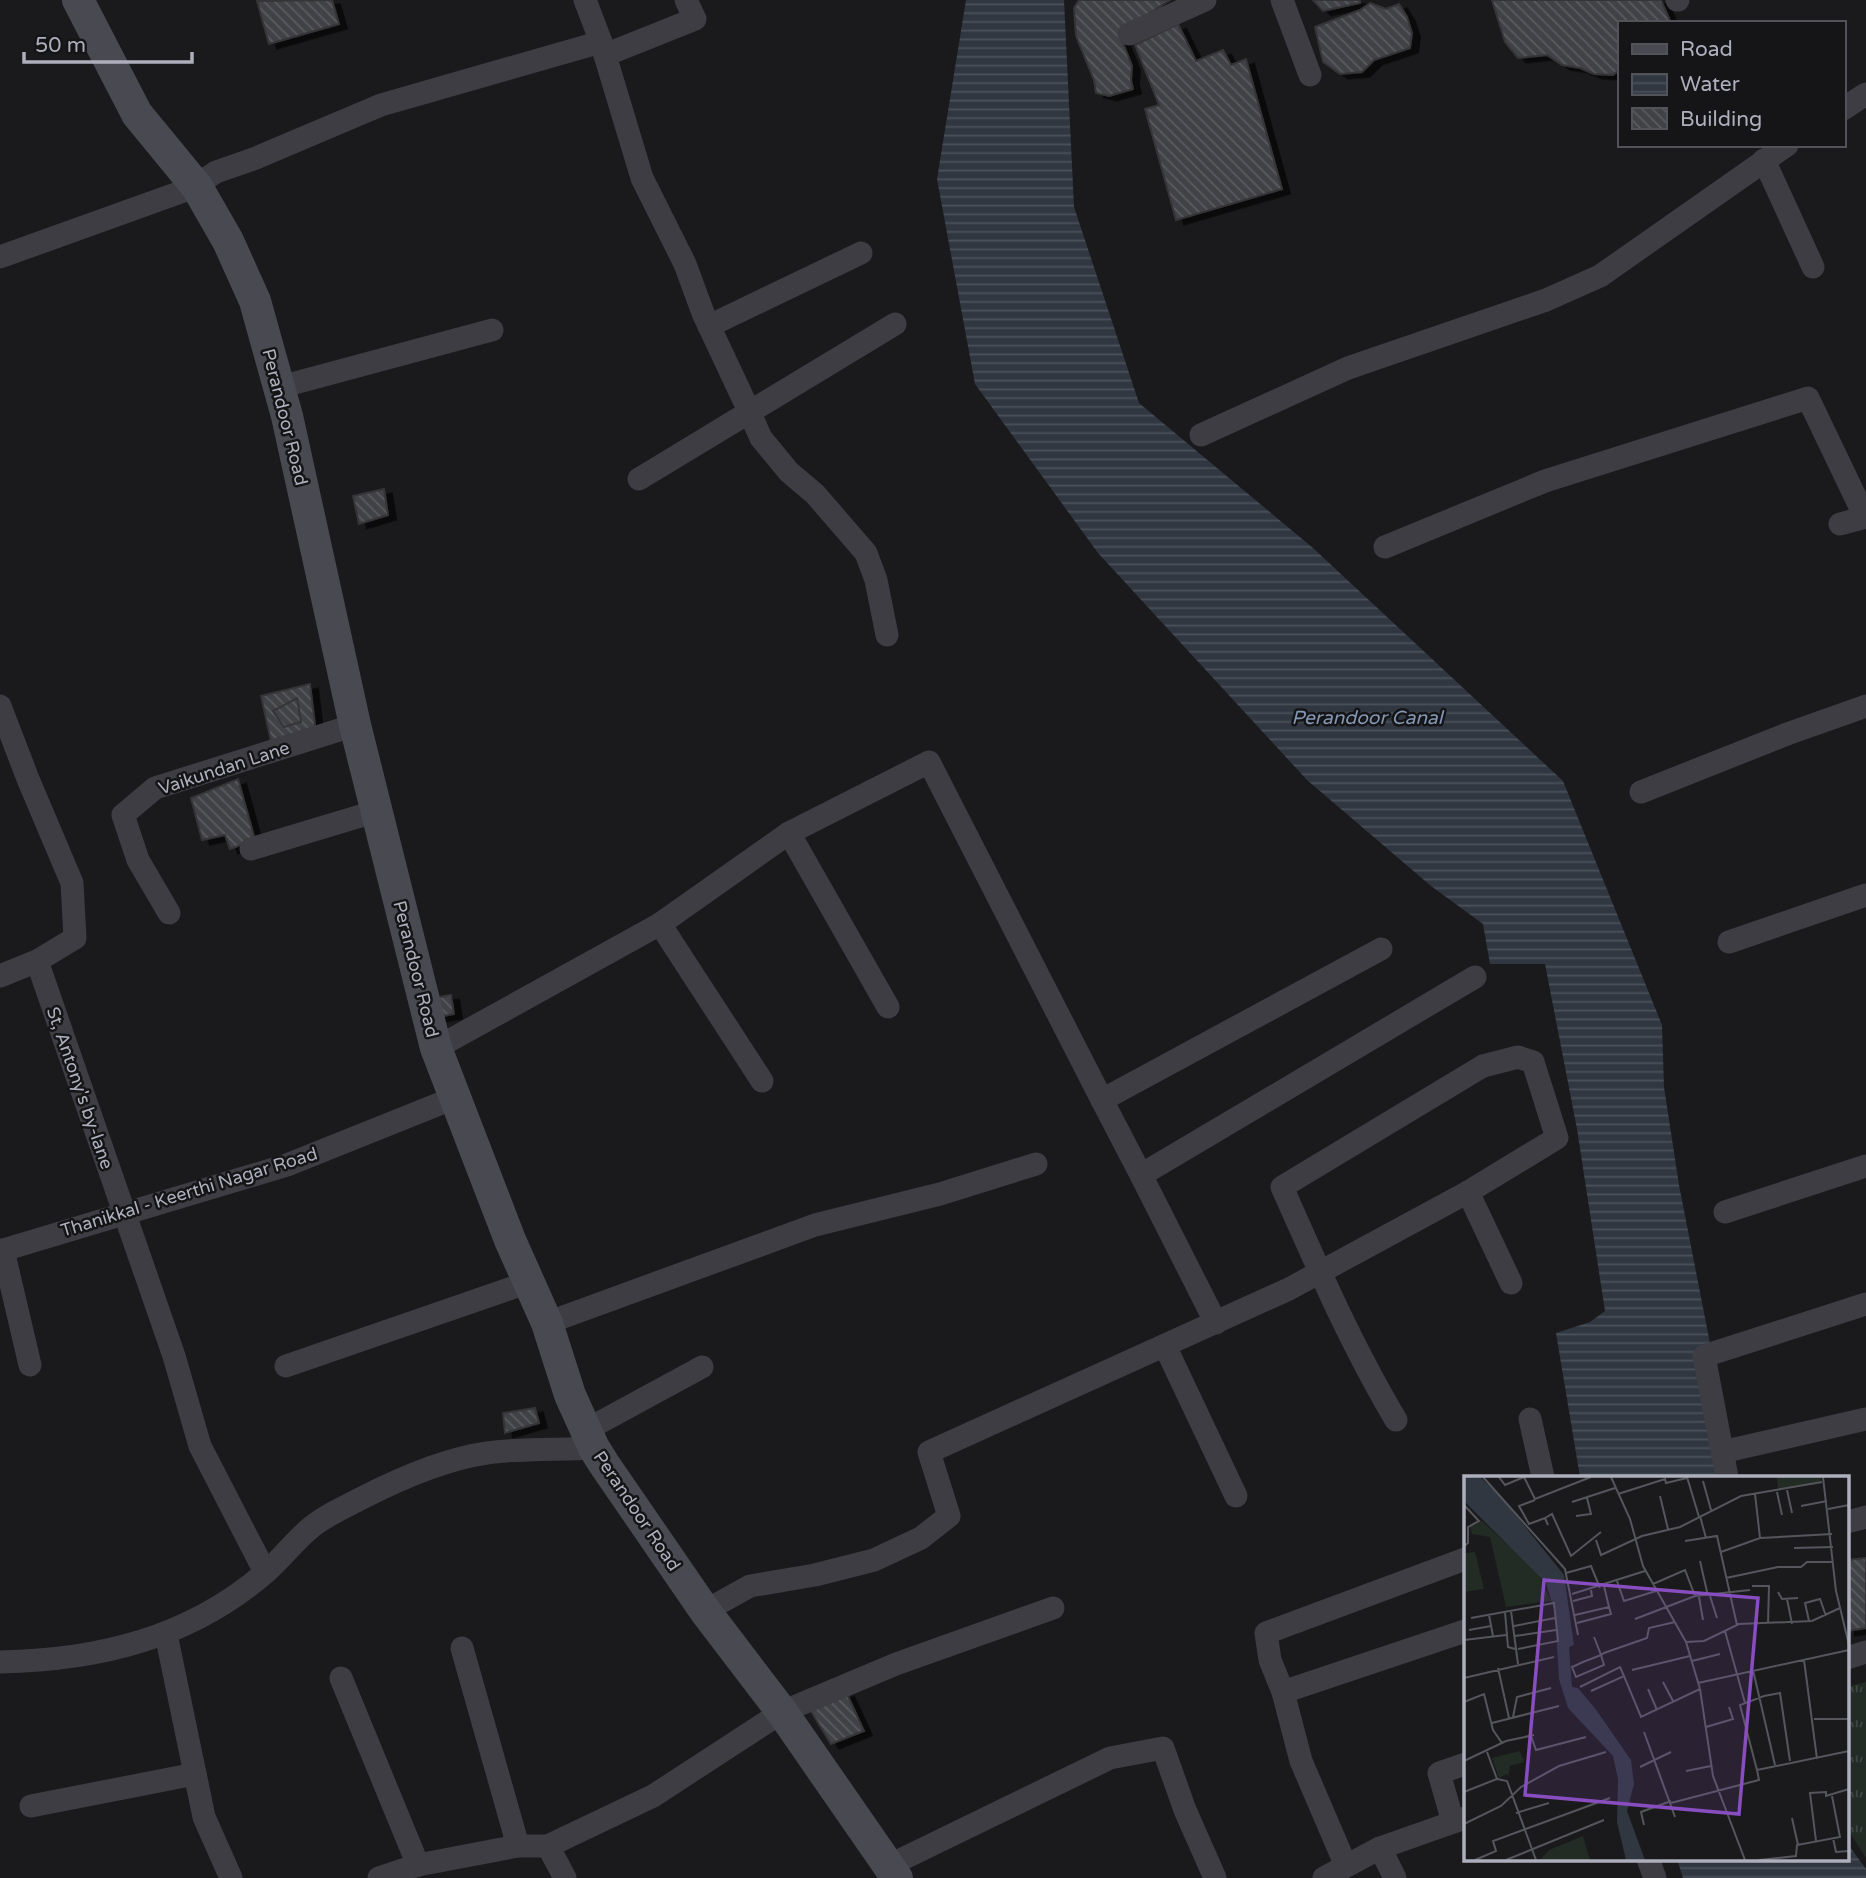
<svg xmlns="http://www.w3.org/2000/svg" width="1866" height="1878" viewBox="0 0 1866 1878" font-family="'Varela Round',sans-serif">
<style>
.grass{fill:url(#grass-tufts)}
.water{fill:url(#water-rules)}
.building{fill:url(#building-back-hatch);stroke:#353438;stroke-width:2;filter:url(#shadow)}
.lines{fill:none;stroke-linecap:round;stroke-linejoin:round}
.minor{stroke:#3d3d43;stroke-width:23}
.secondary{stroke:#494a51;stroke-width:32}
.labels{text-anchor:middle;stroke-width:5;stroke-linejoin:round;paint-order:stroke}
.street-label{font-size:18px;fill:#adafbc;stroke:#151517}
.water-label{font-size:19px;font-style:italic;fill:#8498b6;stroke:#151517}
.inset-road{fill:none;stroke:#55565c;stroke-width:2}
.view{fill:#884dbe;fill-opacity:0.15;stroke:#884dbe;stroke-width:3.5}
.inset-edge{fill:none;stroke:#adafbc;stroke-width:3.5}
</style>
<defs>
<pattern id="grass-tufts" width="24" height="20" patternUnits="userSpaceOnUse" patternTransform="scale(1.75)"><rect width="24" height="20" fill="#222b24"/><path d="M3 7l-1-3M5 7V3M7 7l1-3M15 17l-1-3M17 17v-4M19 17l1-3" fill="none" stroke="#3f4742"/></pattern>
<pattern id="water-rules" width="6" height="5" patternUnits="userSpaceOnUse" patternTransform="scale(1.75)"><rect width="6" height="5" fill="#303741"/><path d="M0 2.5h6" fill="none" stroke="#4b515a"/></pattern>
<pattern id="building-back-hatch" width="6" height="6" patternUnits="userSpaceOnUse" patternTransform="scale(1.75)"><rect width="6" height="6" fill="#414246"/><path d="M-1 5l2 2M0 0l6 6M5-1l2 2" fill="none" stroke="#5a5b5f"/></pattern>
<filter id="shadow"><feDropShadow dx="8" dy="4.5" stdDeviation="0" flood-color="#0009"/></filter>
</defs>
<rect width="100%" height="100%" fill="#1a1a1c"/>
<!-- grass -->
<path class="grass" d="M 1866,1682 L 1866,1858 L 1847,1828 L 1847,1687 Z"/>
<!-- water -->
<g class="water">
<path d="M 966,0 L 1064,0 L 1074,207 L 1139,403 L 1313,548 L 1563,781 L 1662,1025 L 1664,1087 L 1679,1185 L 1717,1379 L 1731,1477 L 1580,1477 L 1556,1333 L 1590,1322 L 1605,1311 L 1577,1129 L 1545,964 L 1490,964 L 1483,924 L 1431,886 L 1307,780 L 1098,553 L 975,384 L 937,179 Z"/>
<path d="M 1847,1843 L 1866,1869 L 1866,1878 L 1683,1878 L 1677,1859 L 1847,1859 Z"/>
</g>
<!-- building -->
<g class="building">
<path d="M 332,0 L 339,24 L 269,44 L 257,1 Z"/>
<path d="M 1079,0 L 1170,0 L 1119,33 L 1132,66 L 1131,80 L 1133,89 L 1109,96 L 1096,93 L 1094,80 L 1076,36 L 1074,8 Z"/>
<path d="M 1313,0 L 1360,0 L 1360,3 L 1323,11 Z"/>
<path d="M 1492,0 L 1661,0 L 1671,23 L 1619,23 L 1619,70 L 1613,75 L 1594,74 L 1580,68 L 1562,65 L 1547,55 L 1518,58 L 1505,42 Z"/>
<path d="M 1370,3 L 1386,9 L 1399,4 L 1407,17 L 1412,33 L 1410,48 L 1374,60 L 1362,72 L 1340,74 L 1323,62 L 1315,27 L 1360,10 Z"/>
<path d="M 1178,24 L 1196,61 L 1223,50 L 1231,65 L 1246,59 L 1282,189 L 1176,220 L 1145,109 L 1159,105 L 1135,45 Z"/>
<path d="M 384,489 L 388,515 L 359,524 L 353,496 Z"/>
<path d="M 310,684 L 316,733 L 272,746 L 261,696 Z"/>
<path d="M 297,698 L 301,722 L 284,727 L 273,711 Z"/>
<path d="M 238,779 L 255,840 L 230,849 L 225,835 L 202,840 L 191,798 Z"/>
<path d="M 451,995 L 454,1014 L 433,1018 L 428,999 Z"/>
<path d="M 535,1408 L 539,1423 L 505,1433 L 503,1413 Z"/>
<path d="M 1866,1558 L 1866,1628 L 1847,1631 L 1847,1560 Z"/>
<path d="M 846,1692 L 864,1731 L 831,1744 L 809,1708 Z"/>
</g>
<g class="lines">
<!-- minor -->
<g class="minor">
<path d="M 585,0 L 601,42 L 642,178 L 685,264 L 703,313 L 749,411 L 761,438 L 789,472 L 815,494 L 866,553 L 876,580 L 887,635"/>
<path d="M 1282,0 L 1310,75"/>
<path d="M 1677,0 L 1678,0"/>
<path d="M 1129,34 L 1205,0"/>
<path d="M 605,55 L 695,19 L 686,0"/>
<path d="M 1843,109 L 1866,94"/>
<path d="M 1764,160 L 1813,267"/>
<path d="M 0,257 L 192,188 L 216,172 L 256,158 L 381,105 L 601,42"/>
<path d="M 709,326 L 861,253"/>
<path d="M 280,387 L 492,330"/>
<path d="M 1201,435 L 1348,368 L 1546,300 L 1600,276 L 1787,145"/>
<path d="M 639,479 L 895,324"/>
<path d="M 1840,524 L 1866,517"/>
<path d="M 1385,547 L 1545,481 L 1808,398 L 1865,517"/>
<path d="M 0,706 L 28,779 L 72,883 L 75,938 L 37,961 L 0,976"/>
<path d="M 1641,792 L 1787,734 L 1866,706"/>
<path d="M 789,833 L 888,1007"/>
<path d="M 251,849 L 377,811"/>
<path d="M 169,913 L 138,860 L 123,815 L 155,788 L 355,725"/>
<path d="M 660,924 L 762,1081"/>
<path d="M 1729,942 L 1866,895"/>
<path d="M 37,961 L 174,1356 L 200,1446 L 265,1572"/>
<path d="M 436,1048 L 660,924 L 789,833 L 929,762 L 1102,1100 L 1381,949"/>
<path d="M 1102,1100 L 1141,1175 L 1475,977"/>
<path d="M 1141,1175 L 1216,1323"/>
<path d="M 1468,1192 L 1511,1283"/>
<path d="M 1725,1212 L 1866,1166"/>
<path d="M 3,1250 L 30,1365"/>
<path d="M 0,1251 L 287,1165 L 454,1098"/>
<path d="M 547,1323 L 815,1225 L 940,1194 L 1036,1164"/>
<path d="M 1165,1346 L 1236,1496"/>
<path d="M 286,1366 L 529,1282"/>
<path d="M 1530,1419 L 1543,1477"/>
<path d="M 586,1430 L 702,1367"/>
<path d="M 1722,1452 L 1866,1419"/>
<path d="M 1727,1477 L 1704,1356 L 1866,1304"/>
<path d="M 1847,1522 L 1866,1517"/>
<path d="M 705,1611 L 750,1586 L 815,1575 L 874,1560 L 921,1538 L 949,1516 L 929,1452 L 1289,1289 L 1468,1192 L 1557,1138 L 1533,1062 L 1518,1057 L 1483,1066 L 1282,1187 C 1317,1266 1352,1346 1396,1420"/>
<path d="M 166,1634 L 204,1817 L 231,1878"/>
<path d="M 462,1648 L 518,1846"/>
<path d="M 1847,1658 L 1866,1652"/>
<path d="M 0,1662 C 99,1660 190,1638 266,1572 C 281,1559 293,1543 308,1530 C 322,1517 345,1507 362,1498 C 401,1478 444,1459 487,1453 C 519,1448 561,1450 594,1448"/>
<path d="M 341,1678 L 418,1865"/>
<path d="M 1283,1692 L 1270,1660 L 1266,1633 L 1465,1559"/>
<path d="M 31,1806 L 195,1774"/>
<path d="M 1453,1822 L 1439,1773 L 1465,1764"/>
<path d="M 548,1846 L 565,1878"/>
<path d="M 1380,1848 L 1395,1878"/>
<path d="M 1648,1859 L 1655,1878"/>
<path d="M 888,1866 L 1110,1758 L 1163,1748 L 1185,1810 L 1215,1878"/>
<path d="M 1346,1866 L 1301,1761 L 1283,1692 L 1465,1631"/>
<path d="M 379,1878 L 418,1865 L 518,1846 L 548,1846 L 653,1796 L 782,1712 L 896,1664 L 1053,1608"/>
<path d="M 1324,1878 L 1380,1848 L 1465,1818"/>
</g>
<!-- secondary -->
<path class="secondary" d="M 78,0 L 137,114 L 197,187 L 228,241 L 255,301 L 287,416 L 355,725 L 436,1048 L 510,1240 L 547,1323 L 570,1395 L 594,1448 L 604,1464 L 705,1611 L 782,1712 L 897,1878"/>
</g>
<g class="labels">
<!-- street labels -->
<g class="street-label">
<text transform="translate(285 417) rotate(76)" y="6">Perandoor Road</text>
<text transform="translate(224 768) rotate(-18)" y="6">Vaikundan Lane</text>
<text transform="translate(416 969) rotate(76)" y="6">Perandoor Road</text>
<text transform="translate(80 1088) rotate(71)" y="6">St, Antony's by-lane</text>
<text transform="translate(189 1192) rotate(-17)" y="6">Thanikkal - Keerthi Nagar Road</text>
<text transform="translate(637 1511) rotate(56)" y="6">Perandoor Road</text>
</g>
<!-- water labels -->
<g class="water-label">
<text x="1367" y="724">Perandoor Canal</text>
</g>
</g>
<!-- overview -->
<g transform="translate(1464 1476)">
<rect width="385" height="385" fill="#1a1a1c"/>
<path d="M 18,45 L 74,97 L 87,125 L 42,131 L 26,61 L 8,58 L 6,51 ZM 56,275 L 60,286 L 46,290 L 44,302 L 43,298 L 35,302 L 28,282 Z" fill="#222b24"/>
<path d="M 313,1 L 357,1 L 357,5 L 314,14 ZM 11,76 L 20,113 L 0,116 L 0,77 ZM 119,360 L 126,384 L 76,384 L 85,374 Z" fill="#222b24"/>
<path d="M 0,1 L 16,1 L 39,23 L 100,99 L 110,169 L 105,171 L 108,211 L 114,212 L 133,235 L 167,284 L 170,308 L 163,335 L 181,384 L 162,384 L 153,346 L 154,303 L 149,280 L 104,232 L 95,203 L 91,137 L 82,107 L 0,25 Z" fill="#303741"/>
<path class="inset-road" d="M 19,1 L 101,93 L 114,159M 35,1 L 41,9 L 60,1M 60,1 L 71,23 L 127,1M 147,1 L 166,43 L 179,90 L 222,166 L 236,213 L 249,300 L 281,384M 223,1 L 235,41M 359,1 L 372,115 L 385,169M 239,5 L 247,34M 323,14 L 328,37M 313,16 L 318,39M 154,18 L 201,3 L 202,7 L 223,2M 291,18 L 296,62M 196,20 L 204,53M 71,24 L 55,30 L 65,48 L 81,42 L 84,49M 108,26 L 151,12M 0,29 L 15,45 L 4,51 L 4,67 L 0,70M 337,30 L 363,25M 364,33 L 385,29M 112,40 L 127,38 L 123,22M 236,40 L 242,62M 81,42 L 88,38 L 107,80 L 137,56M 132,64 L 137,79 L 178,60 L 216,51 L 277,20 L 358,6M 221,65 L 253,60 L 273,149M 330,72 L 369,71M 257,76 L 296,62 L 368,58M 236,85 L 244,120M 102,97 L 127,90 L 136,112M 262,102 L 314,91 L 337,91 L 343,86 L 368,86M 153,105 L 160,125 L 192,115M 189,108 L 221,94 L 231,120M 288,110 L 305,110 L 304,148M 314,116 L 318,123 L 334,122M 108,118 L 181,95M 246,120 L 253,142M 235,121 L 239,144M 323,123 L 328,148M 109,125 L 128,120 L 127,114M 47,135 L 54,188M 41,136 L 44,171 L 51,173M 25,139 L 29,160M 111,139 L 145,131 L 140,110M 7,142 L 90,127 L 94,165 L 54,173M 171,143 L 231,120 L 286,114M 345,145 L 341,127 L 356,123 L 362,140M 113,147 L 147,138 L 145,131M 50,150 L 91,142M 5,154 L 27,150M 261,155 L 281,227M 51,160 L 92,154M 130,161 L 132,166 L 137,179 L 140,189 L 112,201 L 108,191 L 119,186 L 137,179 L 140,177 L 183,162 L 185,152 L 211,146M 0,164 L 42,159M 222,166 L 240,165 L 275,148 L 348,145 L 376,132M 340,184 L 353,283M 228,185 L 256,178M 34,192 L 45,242M 168,194 L 226,180M 289,194 L 311,289M 0,202 L 90,181M 199,206 L 209,225M 234,207 L 385,174M 116,211 L 156,191 L 160,200M 184,213 L 193,234M 127,215 L 160,200 L 177,241 L 236,213M 0,226 L 20,218 L 29,254 L 38,267M 49,241 L 53,221 L 87,212M 350,243 L 385,243M 28,247 L 95,230M 242,251 L 269,243 L 265,231M 180,256 L 211,341M 67,260 L 72,274 L 122,261M 0,285 L 42,265 L 70,259M 176,291 L 207,276M 293,294 L 276,229 L 300,220 L 316,217 L 326,285M 222,295 L 247,290M 33,303 L 43,305 L 72,384M 0,316 L 33,303 L 23,276M 207,327 L 295,304 L 293,294 L 385,275M 52,337 L 85,327M 328,342 L 334,369M 0,348 L 37,330 L 57,311 L 95,290 L 142,276M 180,349 L 177,336 L 207,325M 369,362 L 372,376 L 385,375M 352,365 L 346,317 L 362,316 L 362,320 L 385,313M 11,384 L 32,375 L 29,365 L 146,322M 42,384 L 140,344M 295,384 L 332,380 L 333,369 L 376,361 L 368,320"/>
<path class="view" d="M 80,104 L 294,122 L 275,338 L 61,319 Z"/>
<rect width="385" height="385" class="inset-edge"/>
</g>
<!-- legend -->
<rect x="1618" y="21" width="228" height="126" fill="#151517" stroke="#525359" stroke-width="2"/>
<rect x="1632" y="44" width="35" height="10" fill="#494a51" stroke="#525359" stroke-width="2"/>
<text x="1680" y="56" font-size="21" fill="#adafbc">Road</text>
<rect x="1632" y="74" width="35" height="21" fill="url(#water-rules)" stroke="#525359" stroke-width="2"/>
<text x="1680" y="91" font-size="21" fill="#adafbc">Water</text>
<rect x="1632" y="108" width="35" height="21" fill="url(#building-back-hatch)" stroke="#525359" stroke-width="2"/>
<text x="1680" y="126" font-size="21" fill="#adafbc">Building</text>
<!-- scale -->
<path d="M24 52v10h168v-10" fill="none" stroke="#adafbc" stroke-width="3.5"/>
<text x="35" y="52" font-size="21" fill="#adafbc" stroke="#151517" stroke-width="5" paint-order="stroke">50 m</text>
</svg>
